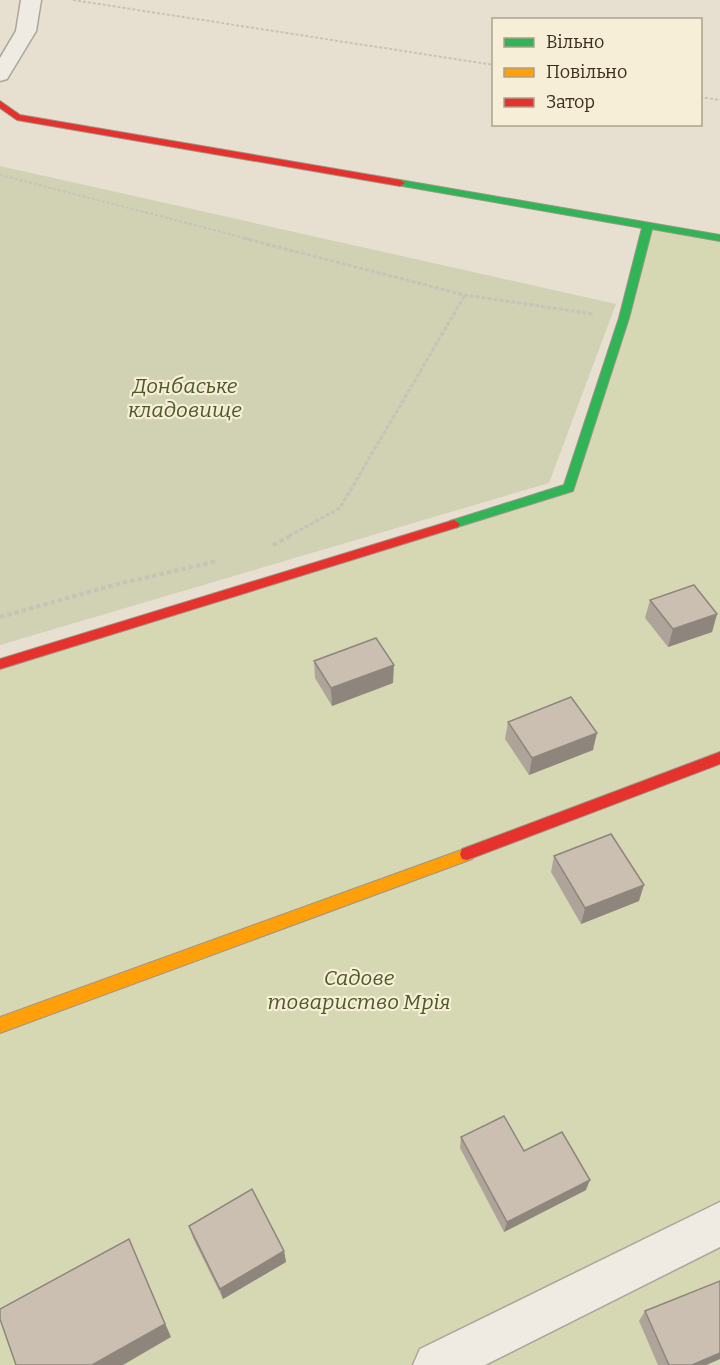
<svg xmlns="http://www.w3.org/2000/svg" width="720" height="1365" viewBox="0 0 720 1365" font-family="Bitter,serif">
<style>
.green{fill:#d6d7b3}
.cemetery{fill:#d1d1b3}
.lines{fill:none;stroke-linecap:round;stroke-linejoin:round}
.street-casing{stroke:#ada599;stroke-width:3}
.fast-casing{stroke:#9c958a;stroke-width:2}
.slow-casing{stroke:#9c958a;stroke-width:2}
.jam-casing{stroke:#9c958a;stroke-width:2}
.path-far2{stroke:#c8c2b9;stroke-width:2;stroke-dasharray:3 2;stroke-linecap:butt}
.path-far1{stroke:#c8c2b9;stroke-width:3;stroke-dasharray:4 2;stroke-linecap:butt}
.path{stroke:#c8c2b9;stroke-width:4;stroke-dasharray:4.5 3;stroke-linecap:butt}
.street{fill:#efebe3;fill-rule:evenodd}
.fast{fill:#30b455;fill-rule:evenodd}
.slow{fill:#ff9f0a;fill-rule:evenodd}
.jam{fill:#e5322d;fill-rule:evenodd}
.wall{fill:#afa499}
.shaded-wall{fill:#8e867d}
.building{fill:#cbbfb2;stroke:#8e867d;stroke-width:1.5}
.labels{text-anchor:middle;stroke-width:4.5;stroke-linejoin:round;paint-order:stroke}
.park-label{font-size:21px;font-style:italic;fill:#4d5a26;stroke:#f7eed8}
</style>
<rect width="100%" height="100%" fill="#e7e0d1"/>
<!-- green -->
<path class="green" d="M 648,225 L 720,238 L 720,1365 L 0,1365 L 0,664 L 568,488 Z"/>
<!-- cemetery -->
<path class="cemetery" d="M 0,166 L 616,304 L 549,483 L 0,645 Z"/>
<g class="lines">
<!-- street casing -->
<g class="street-casing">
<g id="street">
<path d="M 21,0 L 41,0 L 36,31 L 7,79 L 0,81 L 0,58 L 16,31 Z"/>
<path d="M 720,1202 L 720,1247 L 485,1365 L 413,1365 L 420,1349 Z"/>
</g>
</g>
<!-- fast casing -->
<g class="fast-casing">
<path id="fast" d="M 400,180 L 720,235 L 720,241 L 652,229 L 629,318 L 573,491 L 454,528 L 448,524 L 450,521 L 564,485 L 619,318 L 642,228 L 397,185 L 395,183 Z"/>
</g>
<!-- slow casing -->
<g class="slow-casing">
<path id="slow" d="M 467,848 L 472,849 L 474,854 L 472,859 L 0,1033 L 0,1017 Z"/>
</g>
<!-- jam casing -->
<g class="jam-casing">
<g id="jam">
<path d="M 0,101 L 20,115 L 400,180 L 405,183 L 400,186 L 17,120 L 0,108 Z"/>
<path d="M 454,520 L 460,524 L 458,527 L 0,669 L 0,659 Z"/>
<path d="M 720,752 L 720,764 L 467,860 L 462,859 L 460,854 L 462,849 Z"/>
</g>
</g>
<!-- path-far2 -->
<g class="path-far2">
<path d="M 73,0 L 494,65"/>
<path d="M 700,97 L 720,100"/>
<path d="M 0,175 L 249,239"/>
</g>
<!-- path-far1 -->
<g class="path-far1">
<path d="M 243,238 L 465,295 L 593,314"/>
<path d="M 289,536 L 340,508 L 465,295"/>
</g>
<!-- path -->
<g class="path">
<path d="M 273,545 L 292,535"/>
<path d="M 0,617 L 118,584 L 217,561"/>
</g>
<!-- street -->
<use href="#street" class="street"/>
<!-- fast -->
<use href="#fast" class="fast"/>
<!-- slow -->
<use href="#slow" class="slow"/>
<!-- jam -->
<use href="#jam" class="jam"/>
</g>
<!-- wall -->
<g class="wall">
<path d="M 650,600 L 717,614 L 712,632 L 668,647 L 645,618 Z"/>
<path d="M 314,661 L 393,683 L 332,706 L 315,678 Z"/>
<path d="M 508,722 L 593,750 L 529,775 L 505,739 Z"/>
<path d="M 554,856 L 639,901 L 581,924 L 551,872 Z"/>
<path d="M 461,1137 L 524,1151 L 586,1190 L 504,1232 L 460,1148 Z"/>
<path d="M 189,1226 L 284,1251 L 286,1262 L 223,1299 L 193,1238 Z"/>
<path d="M 645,1311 L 720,1359 L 706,1365 L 658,1365 L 639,1321 Z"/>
</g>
<!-- shaded-wall -->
<g class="shaded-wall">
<path d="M 717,614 L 712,632 L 668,647 L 673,629 Z"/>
<path d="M 394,665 L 393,683 L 332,706 L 331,688 Z"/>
<path d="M 597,733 L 593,750 L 529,775 L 532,758 Z"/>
<path d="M 644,885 L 639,901 L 581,924 L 585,908 Z"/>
<path d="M 590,1180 L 586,1190 L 504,1232 L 507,1222 Z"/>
<path d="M 129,1239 L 171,1337 L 123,1365 L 92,1365 Z"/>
<path d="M 284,1251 L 286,1262 L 223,1299 L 220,1289 Z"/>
<path d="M 720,1353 L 720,1359 L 706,1365 L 692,1365 Z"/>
</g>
<!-- building -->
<g class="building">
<path d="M 694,585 L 717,614 L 673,629 L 650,600 Z"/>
<path d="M 376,638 L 394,665 L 331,688 L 314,661 Z"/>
<path d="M 571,697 L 597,733 L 532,758 L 508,722 Z"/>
<path d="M 611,834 L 644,885 L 585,908 L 554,856 Z"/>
<path d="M 504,1116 L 524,1151 L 562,1132 L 590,1180 L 507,1222 L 461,1137 Z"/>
<path d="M 252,1189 L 284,1251 L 220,1289 L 189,1226 Z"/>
<path d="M 129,1239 L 165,1324 L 92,1365 L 16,1365 L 0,1319 L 0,1309 Z"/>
<path d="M 720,1281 L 720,1353 L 692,1365 L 669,1365 L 645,1311 Z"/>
</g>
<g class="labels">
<!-- park labels -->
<g class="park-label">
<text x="185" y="393">Донбаське<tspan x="185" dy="24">кладовище</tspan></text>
<text x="359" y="985">Садове<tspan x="359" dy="24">товариство Мрія</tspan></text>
</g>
</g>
<!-- legend -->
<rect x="492" y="18" width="210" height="108" fill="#f7eed8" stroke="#ada18e" stroke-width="1.5"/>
<rect x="504" y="38" width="30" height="9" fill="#30b455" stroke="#ada18e" stroke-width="1.5"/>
<text x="546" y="48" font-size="18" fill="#3d2e20">Вільно</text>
<rect x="504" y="68" width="30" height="9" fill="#ff9f0a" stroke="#ada18e" stroke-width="1.5"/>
<text x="546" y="78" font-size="18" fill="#3d2e20">Повільно</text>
<rect x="504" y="98" width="30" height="9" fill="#e5322d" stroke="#ada18e" stroke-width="1.5"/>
<text x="546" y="108" font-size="18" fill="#3d2e20">Затор</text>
</svg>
